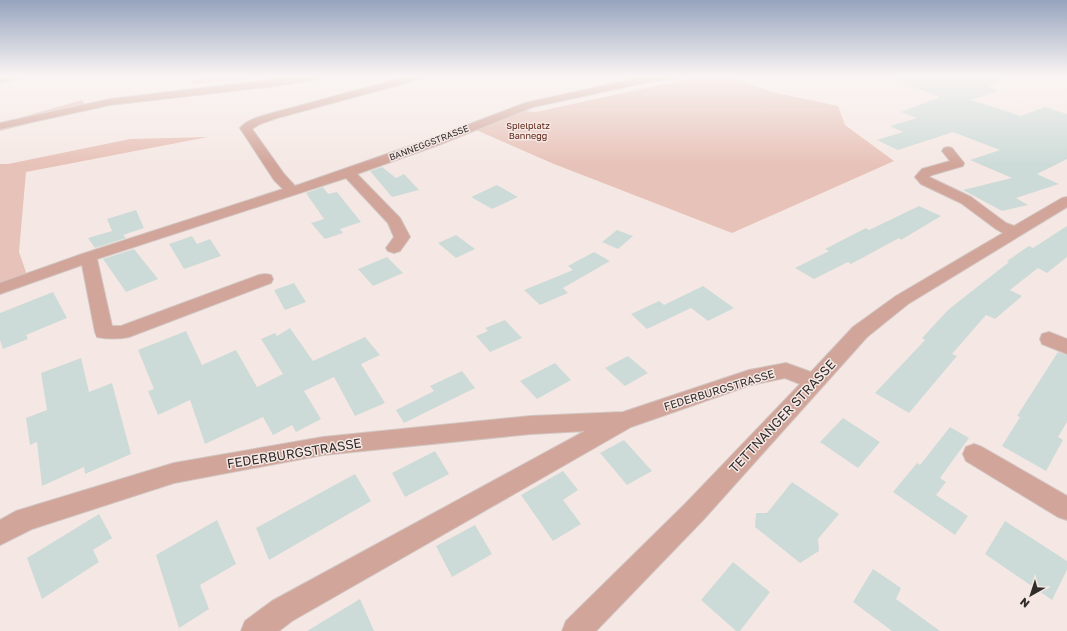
<svg xmlns="http://www.w3.org/2000/svg" width="1067" height="631" viewBox="0 0 1067 631" font-family="'Golos Text',sans-serif">
<style>
.green{fill:#e7c2b8}
.building{fill:#cddbd8}
.lines{fill:none;stroke-linecap:round;stroke-linejoin:round}
.minor-casing{stroke:#d2c6c3;stroke-width:2}
.minor{fill:#d1a59a;fill-rule:evenodd}
.labels{text-anchor:middle;stroke-width:3;stroke-linejoin:round;paint-order:stroke}
.far-park-label{font-size:9px;fill:#5c2112;stroke:#f5e8e4}
.far-street-label{font-size:9px;fill:#312c2b;stroke:#f5e8e4}
.street-label{font-size:11px;fill:#312c2b;stroke:#f5e8e4}
.near-street-label{font-size:13px;fill:#312c2b;stroke:#f5e8e4}
</style>
<rect width="100%" height="100%" fill="#f5e8e4"/>
<!-- green -->
<g class="green">
<path d="M 198,76 L 294,76 L 190,84 Z"/>
<path d="M 689,76 L 728,76 L 772,92 L 838,106 L 845,125 L 894,161 L 732,233 L 554,164 L 474,129 L 521,111 L 536,112 L 692,78 Z"/>
<path d="M 82,100 L 87,109 L 0,131 L 0,125 L 19,118 Z"/>
<path d="M 208,137 L 26,172 L 19,252 L 28,278 L 0,293 L 0,164 L 8,164 L 130,139 Z"/>
</g>
<!-- building -->
<g class="building">
<path d="M 890,76 L 1012,76 L 988,87 L 999,91 L 971,100 L 1021,116 L 1045,107 L 1067,114 L 1067,159 L 1037,174 L 1059,184 L 1016,198 L 1028,205 L 1002,211 L 963,190 L 1012,178 L 970,160 L 1000,150 L 953,132 L 898,150 L 877,140 L 903,132 L 890,126 L 917,118 L 901,112 L 940,97 L 890,78 Z"/>
<path d="M 382,167 L 396,178 L 404,174 L 419,190 L 392,197 L 370,171 Z"/>
<path d="M 497,185 L 518,197 L 492,209 L 471,197 Z"/>
<path d="M 323,187 L 328,194 L 337,192 L 361,222 L 340,229 L 343,233 L 325,239 L 311,223 L 324,219 L 306,193 Z"/>
<path d="M 919,206 L 941,216 L 901,240 L 899,238 L 851,264 L 848,262 L 814,279 L 795,268 L 829,251 L 825,249 L 866,228 L 869,230 Z"/>
<path d="M 136,210 L 144,228 L 123,235 L 126,238 L 95,248 L 88,238 L 112,231 L 107,219 Z"/>
<path d="M 1067,226 L 1067,257 L 1047,273 L 1038,268 L 1010,290 L 1022,296 L 995,319 L 986,315 L 952,354 L 957,356 L 909,413 L 875,393 L 925,340 L 922,338 L 949,309 L 1009,262 L 1007,261 L 1029,246 L 1033,248 Z"/>
<path d="M 617,230 L 633,236 L 618,249 L 602,242 Z"/>
<path d="M 456,235 L 475,249 L 456,258 L 438,243 Z"/>
<path d="M 192,236 L 197,244 L 210,239 L 221,256 L 184,269 L 169,244 Z"/>
<path d="M 134,249 L 158,279 L 126,292 L 103,259 Z"/>
<path d="M 594,252 L 610,261 L 563,288 L 568,293 L 540,305 L 524,290 L 573,270 L 568,266 Z"/>
<path d="M 387,257 L 403,273 L 373,286 L 358,269 Z"/>
<path d="M 294,283 L 306,302 L 285,310 L 274,290 Z"/>
<path d="M 703,286 L 734,308 L 708,321 L 691,308 L 647,329 L 631,314 L 659,301 L 664,305 Z"/>
<path d="M 53,292 L 67,318 L 26,335 L 28,339 L 3,349 L 0,340 L 0,313 Z"/>
<path d="M 505,320 L 522,338 L 490,352 L 476,336 L 488,331 L 485,328 Z"/>
<path d="M 290,328 L 313,361 L 365,337 L 380,355 L 361,364 L 385,403 L 355,416 L 334,377 L 304,391 L 321,419 L 296,432 L 292,425 L 273,435 L 263,417 L 205,444 L 190,400 L 158,415 L 148,391 L 154,389 L 138,350 L 186,331 L 202,365 L 236,350 L 257,387 L 283,374 L 261,339 L 275,333 L 277,336 Z"/>
<path d="M 1058,352 L 1067,355 L 1067,422 L 1058,437 L 1063,440 L 1046,471 L 1002,446 L 1020,417 L 1017,416 Z"/>
<path d="M 628,356 L 648,373 L 625,386 L 605,368 Z"/>
<path d="M 81,358 L 89,392 L 112,383 L 131,454 L 85,474 L 84,467 L 42,486 L 37,442 L 30,445 L 26,418 L 47,410 L 41,373 Z"/>
<path d="M 555,363 L 571,380 L 537,399 L 520,381 Z"/>
<path d="M 462,371 L 475,388 L 404,423 L 396,410 L 434,391 L 430,386 Z"/>
<path d="M 843,418 L 880,442 L 858,468 L 820,442 Z"/>
<path d="M 950,427 L 969,438 L 940,478 L 946,482 L 936,495 L 968,516 L 955,535 L 893,492 L 917,463 L 920,465 Z"/>
<path d="M 624,440 L 652,471 L 627,485 L 600,453 Z"/>
<path d="M 435,451 L 449,474 L 405,497 L 392,473 Z"/>
<path d="M 563,471 L 578,490 L 563,500 L 581,524 L 553,541 L 521,495 Z"/>
<path d="M 355,474 L 371,501 L 269,560 L 256,528 Z"/>
<path d="M 792,482 L 839,514 L 818,539 L 819,551 L 800,563 L 755,527 L 756,513 L 767,513 Z"/>
<path d="M 99,514 L 112,538 L 93,550 L 99,562 L 42,599 L 27,558 Z"/>
<path d="M 217,520 L 236,564 L 200,585 L 209,609 L 179,628 L 156,555 Z"/>
<path d="M 1005,521 L 1067,561 L 1067,570 L 1052,600 L 985,554 Z"/>
<path d="M 475,525 L 492,554 L 452,577 L 436,546 Z"/>
<path d="M 733,562 L 770,592 L 740,631 L 736,631 L 701,600 Z"/>
<path d="M 873,569 L 901,588 L 896,599 L 940,631 L 892,631 L 853,602 Z"/>
<path d="M 360,599 L 374,631 L 307,631 Z"/>
</g>
<g class="lines">
<!-- minor casing -->
<g class="minor-casing">
<g id="minor">
<path d="M 22,76 L 20,78 L 0,83 L 0,77 Z"/>
<path d="M 301,76 L 326,76 L 321,79 L 268,87 L 110,105 L 0,129 L 0,123 L 110,99 Z"/>
<path d="M 409,76 L 426,76 L 424,78 L 277,118 L 260,124 L 252,129 L 284,174 L 295,186 L 433,138 L 525,103 L 647,76 L 678,76 L 673,79 L 653,81 L 533,107 L 441,144 L 357,174 L 400,218 L 410,237 L 400,251 L 394,253 L 388,251 L 386,248 L 394,237 L 388,223 L 346,178 L 97,259 L 112,326 L 121,326 L 259,275 L 265,274 L 271,275 L 273,279 L 271,283 L 129,337 C 119,339 107,339 97,337 L 95,332 L 82,265 L 0,294 L 0,283 L 82,254 L 283,189 L 274,180 L 240,128 C 247,120 259,117 269,114 Z"/>
<path d="M 948,147 L 952,148 L 964,163 L 963,166 L 932,175 L 929,177 L 971,197 L 1006,223 L 1014,226 L 1062,198 L 1067,197 L 1067,207 L 908,304 L 867,337 L 704,519 L 596,631 L 562,631 L 566,621 L 686,503 L 800,384 L 785,378 L 751,385 L 631,427 L 292,621 L 279,631 L 241,631 L 245,621 L 272,601 L 585,431 L 531,434 L 323,455 L 174,483 L 32,529 L 0,545 L 0,520 L 16,511 L 174,463 L 323,437 L 531,416 L 623,412 L 749,370 L 786,363 L 811,372 L 853,327 L 896,296 L 1003,233 L 996,229 L 961,203 L 921,184 L 915,177 L 922,169 L 950,161 L 942,151 L 944,148 Z"/>
<path d="M 1049,332 L 1067,339 L 1067,354 L 1042,344 L 1040,339 L 1042,334 Z"/>
<path d="M 974,444 L 982,447 L 1067,496 L 1067,520 L 1058,517 L 966,461 L 963,454 L 966,447 Z"/>
</g>
</g>
<!-- minor -->
<use href="#minor" class="minor"/>
</g>
<!-- sky -->
<linearGradient id="sky" x2="0" y2="1"><stop stop-color="#96a4be"/><stop offset="0.46" stop-color="#faf5f3"/><stop offset="1" stop-color="#faf5f3" stop-opacity="0"/></linearGradient>
<rect width="1067" height="165" fill="url(#sky)"/>
<g class="labels">
<!-- far-park labels -->
<g class="far-park-label">
<text x="528" y="129">Spielplatz<tspan x="528" dy="10">Bannegg</tspan></text>
</g>
<!-- far-street labels -->
<g class="far-street-label">
<text transform="translate(429 143) rotate(-21)" y="3">BANNEGGSTRASSE</text>
</g>
<!-- street labels -->
<g class="street-label">
<text transform="translate(719 390) rotate(-17)" y="4">FEDERBURGSTRASSE</text>
</g>
<!-- near-street labels -->
<g class="near-street-label">
<text transform="translate(782 416) rotate(-47)" y="5">TETTNANGER STRASSE</text>
<text transform="translate(294 453) rotate(-9)" y="5">FEDERBURGSTRASSE</text>
</g>
</g>
<!-- north arrow -->
<g transform="translate(1031 595) rotate(219)" stroke="#f5e8e4" stroke-width="3" paint-order="stroke">
<path d="M0-3L7 15L0 10L-7 15Z" fill="#312c2b"/>
<text y="-6" font-size="11" font-weight="bold" text-anchor="middle" fill="#312c2b">N</text>
</g>
</svg>
